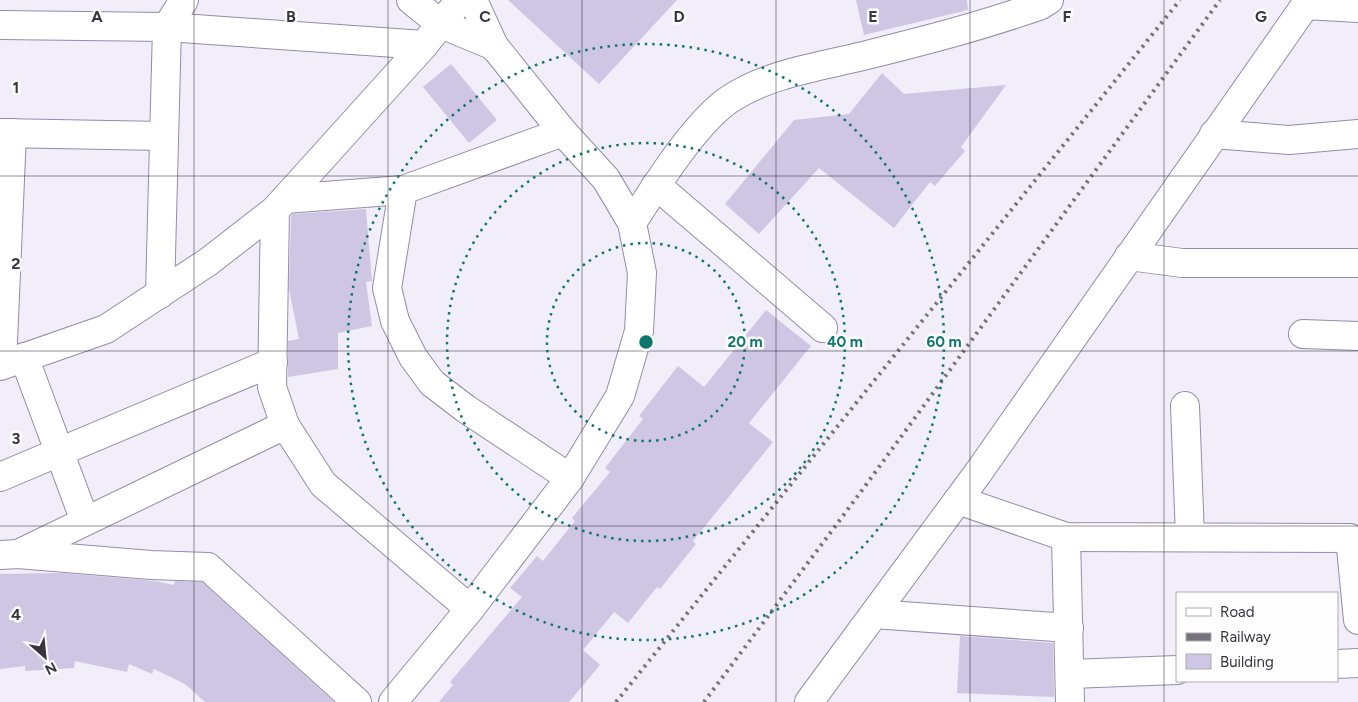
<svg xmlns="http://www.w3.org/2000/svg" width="1358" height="702" viewBox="0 0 1358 702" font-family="Figtree,sans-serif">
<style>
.building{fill:#cfc6e4}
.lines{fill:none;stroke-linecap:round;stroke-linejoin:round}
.minor-casing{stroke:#948ca8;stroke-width:30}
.minor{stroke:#fff;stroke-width:28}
.rail{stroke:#75727e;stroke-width:4;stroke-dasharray:2.5 5;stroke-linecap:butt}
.grid{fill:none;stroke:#383541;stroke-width:1;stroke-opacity:0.55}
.ring{fill:none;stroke:#0f766e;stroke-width:2.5;stroke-dasharray:2.5 5}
.grid-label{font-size:16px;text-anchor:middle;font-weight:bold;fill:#383541;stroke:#fdfdfd;stroke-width:5;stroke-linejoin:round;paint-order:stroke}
.centre{fill:#0f766e;stroke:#fdfdfd;stroke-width:2.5}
.ring-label{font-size:15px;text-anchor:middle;font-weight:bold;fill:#0f766e;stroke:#fdfdfd;stroke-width:5;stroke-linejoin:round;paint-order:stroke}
</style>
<rect width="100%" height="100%" fill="#f1eefa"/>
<!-- building -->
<g class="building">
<path d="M 508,0 L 677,0 L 599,84 Z"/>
<path d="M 856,0 L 967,0 L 968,10 L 864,35 Z"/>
<path d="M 451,64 L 497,120 L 469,143 L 423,87 Z"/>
<path d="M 882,73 L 904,94 L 1006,85 L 961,147 L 965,151 L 935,186 L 930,182 L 894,228 L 819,168 L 759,234 L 725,204 L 794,120 L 849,114 Z"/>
<path d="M 366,209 L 372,281 L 366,282 L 372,326 L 338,333 L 338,369 L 288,377 L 288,341 L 299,339 L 289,289 L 291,216 L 292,214 Z"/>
<path d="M 766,310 L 811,346 L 749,423 L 773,442 L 693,541 L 696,544 L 660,589 L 657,587 L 628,623 L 614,612 L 583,650 L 600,665 L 569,702 L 439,702 L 453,685 L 450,682 L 522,597 L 510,588 L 537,556 L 543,561 L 575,521 L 572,518 L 610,472 L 605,468 L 643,419 L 639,416 L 678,366 L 704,387 Z"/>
<path d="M 61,573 L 155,581 L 174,585 L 175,581 L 202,582 L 334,702 L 205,702 L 185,684 L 154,669 L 152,674 L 129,664 L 127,672 L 75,661 L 74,668 L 25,671 L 25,666 L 0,669 L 0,574 Z"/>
<path d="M 960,636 L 1053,643 L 1054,697 L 957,693 Z"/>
</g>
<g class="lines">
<!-- minor casing -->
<g class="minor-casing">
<g id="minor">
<path d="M 411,0 L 441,24 L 494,46"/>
<path d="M 1305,5 L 1358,8"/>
<path d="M 0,25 L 167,27 L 424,45"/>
<path d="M 563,132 L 403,190 L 387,288 L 395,321 L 413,357 L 432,383 L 466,409 L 570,478"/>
<path d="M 0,133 L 163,136"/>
<path d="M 1214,134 L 1289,140 L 1358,134"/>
<path d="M 656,185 L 823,328"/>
<path d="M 285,199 L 403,190"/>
<path d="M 275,210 L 272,387 L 285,425 L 323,484 L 470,609"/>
<path d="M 632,223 C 655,187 693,126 727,101 C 766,74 817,67 863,56 C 923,41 982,26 1041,5 L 1049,0"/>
<path d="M 1129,256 L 1182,263 L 1358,263"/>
<path d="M 160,294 L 167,27 L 184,0"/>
<path d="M 1303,334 L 1358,336"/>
<path d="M 24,357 L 85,521"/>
<path d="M 2,365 L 12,133"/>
<path d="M 0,366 L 106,329 L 208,262 L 275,210 L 424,45 L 460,0"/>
<path d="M 1185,406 L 1190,537"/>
<path d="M 0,477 L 273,362"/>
<path d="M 958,500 L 1066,537 L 1350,538 L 1358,620"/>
<path d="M 1066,537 L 1070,702"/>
<path d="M 18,554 L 285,425"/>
<path d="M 0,555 L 18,554 L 151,565 L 208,567 L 357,702"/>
<path d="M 874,614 L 1069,628"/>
<path d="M 1337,664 L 1358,663"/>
<path d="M 1070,674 L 1177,670"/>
<path d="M 393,702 L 470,609 L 570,478 L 620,396 L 639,331 L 642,273 L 632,223 L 606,179 L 563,132 L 494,46 L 473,0"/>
<path d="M 809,702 L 978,473 L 1309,0"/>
</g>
</g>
<!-- minor -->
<use href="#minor" class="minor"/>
<!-- rail -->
<g class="rail">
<path d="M 616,702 L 1180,0"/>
<path d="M 704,702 L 860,493 L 1220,0"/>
</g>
</g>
<!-- grid -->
<path class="grid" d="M 194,0 L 194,702M 388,0 L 388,702M 582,0 L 582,702M 776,0 L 776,702M 970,0 L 970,702M 1164,0 L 1164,702M 0,176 L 1358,176M 0,351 L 1358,351M 0,526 L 1358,526"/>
<!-- distance rings -->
<g class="ring">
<circle cx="646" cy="342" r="99"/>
<circle cx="646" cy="342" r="199"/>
<circle cx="646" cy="342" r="298"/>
</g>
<g class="grid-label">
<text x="97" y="22">A</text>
<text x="291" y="22">B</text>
<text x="485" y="22">C</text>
<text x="679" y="22">D</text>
<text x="873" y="22">E</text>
<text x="1067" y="22">F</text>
<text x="1261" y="22">G</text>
<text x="16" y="93">1</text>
<text x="16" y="269">2</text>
<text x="16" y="444">3</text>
<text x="16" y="620">4</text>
</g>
<circle cx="646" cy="342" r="8" class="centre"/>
<g class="ring-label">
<text x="745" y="347">20 m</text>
<text x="845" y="347">40 m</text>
<text x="944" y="347">60 m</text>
</g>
<!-- legend -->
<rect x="1176" y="592" width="162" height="90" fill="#fdfdfd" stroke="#aeadb2"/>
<rect x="1186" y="608" width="25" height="8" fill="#ffffff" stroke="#aeadb2"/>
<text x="1220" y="617" font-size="15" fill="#383541">Road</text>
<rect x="1186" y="633" width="25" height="8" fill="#75727e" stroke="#aeadb2"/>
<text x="1220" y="642" font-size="15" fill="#383541">Railway</text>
<rect x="1186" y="654" width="25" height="15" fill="#cfc6e4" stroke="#aeadb2"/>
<text x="1220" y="667" font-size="15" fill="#383541">Building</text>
<!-- north arrow -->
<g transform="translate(45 657) rotate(153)" stroke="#fdfdfd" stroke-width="4" paint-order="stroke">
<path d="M0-4L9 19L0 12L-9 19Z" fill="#383541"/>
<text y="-8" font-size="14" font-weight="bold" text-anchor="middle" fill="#383541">N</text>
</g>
</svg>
